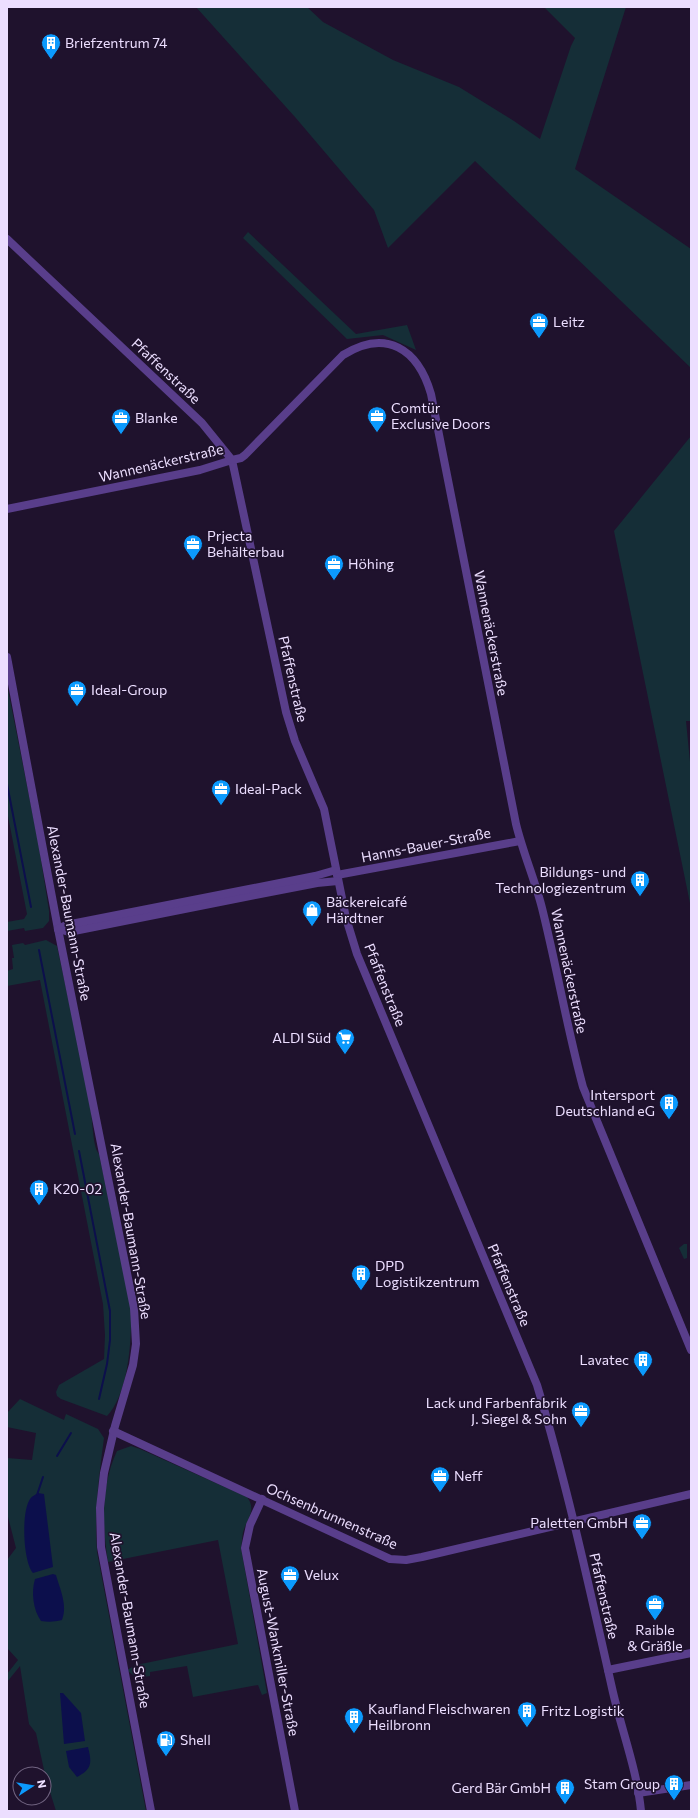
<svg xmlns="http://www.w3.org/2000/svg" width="698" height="1818" viewBox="0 0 698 1818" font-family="Commissioner,sans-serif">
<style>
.green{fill:#152e37}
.water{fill:#0c0f4c}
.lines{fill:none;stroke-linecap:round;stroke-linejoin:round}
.stream{stroke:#0c0f4c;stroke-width:2}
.minor{stroke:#593e8b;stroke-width:8}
.tertiary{stroke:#593e8b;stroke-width:8}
.labels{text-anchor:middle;stroke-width:3.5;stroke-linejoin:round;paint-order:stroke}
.poi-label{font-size:14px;fill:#ecdeff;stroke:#1f122d;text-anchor:start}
.street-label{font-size:14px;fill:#ecdeff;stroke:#1f122d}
</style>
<rect width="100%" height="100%" fill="#1f122d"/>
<!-- green -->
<g class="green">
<path d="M 196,7 L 307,7 L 323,22 L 393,60 L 459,87 L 514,121 L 540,139 L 571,46 L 575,38 L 544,7 L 626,7 L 575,169 L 691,249 L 691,368 L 475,161 L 388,248 L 374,210 L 295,117 Z"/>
<path d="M 248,232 L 356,334 L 407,325 L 416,350 L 383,335 L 347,339 L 243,238 Z"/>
<path d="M 691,436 L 691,721 L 686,721 L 691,772 L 691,908 L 614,531 Z"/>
<path d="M 7,685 L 38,841 L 49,911 L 49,921 L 43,928 L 25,931 L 24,928 L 7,931 L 7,922 L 24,919 L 27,914 L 7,811 Z"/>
<path d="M 46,940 L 57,946 C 68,999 81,1053 90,1106 C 93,1118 92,1146 99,1154 L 131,1307 C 132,1338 129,1393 107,1416 L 61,1399 L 57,1396 L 56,1392 L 59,1385 L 104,1359 L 105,1335 L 103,1304 L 40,980 L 7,986 L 7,971 L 13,969 L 12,958 L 14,958 L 12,945 L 23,943 L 25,945 Z"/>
<path d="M 684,1244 L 687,1244 L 687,1258 L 684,1259 L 679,1248 Z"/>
<path d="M 20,1399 L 64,1420 L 66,1414 L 98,1429 L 104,1438 C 99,1476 94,1513 97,1552 L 146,1811 L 56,1811 L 46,1779 L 36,1733 L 29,1724 L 20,1666 L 7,1682 L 7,1674 L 18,1660 L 8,1649 L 7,1645 L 7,1560 L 16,1548 L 7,1513 L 7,1458 L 32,1460 L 36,1433 L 7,1427 L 7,1413 Z"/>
<path d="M 131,1446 L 140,1449 L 247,1497 C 257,1510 247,1519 243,1532 C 242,1537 242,1543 241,1548 L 267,1693 L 262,1695 L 258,1685 L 193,1697 L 187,1666 L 150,1672 L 150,1676 C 139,1678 135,1678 127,1670 L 136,1665 L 238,1644 L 218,1540 L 108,1562 C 102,1525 101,1485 117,1451 Z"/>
</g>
<!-- water -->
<g class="water">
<path d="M 38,1493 L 44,1494 L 53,1567 L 33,1573 C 23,1561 21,1512 30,1499 C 32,1496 35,1495 38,1493 Z"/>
<path d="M 53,1574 L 56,1575 C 60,1589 68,1606 62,1620 C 54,1622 48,1622 41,1621 C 33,1610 31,1592 35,1579 Z"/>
<path d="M 60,1693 L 63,1693 L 81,1713 L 85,1741 L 64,1744 Z"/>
<path d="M 88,1747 C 92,1763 92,1769 77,1777 L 69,1767 L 66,1751 Z"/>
</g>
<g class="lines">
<!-- stream -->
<g class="stream">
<path d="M 7,784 L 31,907"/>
<path d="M 39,950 L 75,1134"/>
<path d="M 79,1151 L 110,1311 L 110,1340 L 107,1364 L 99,1399"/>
<path d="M 57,1456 L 71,1433"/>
<path d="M 37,1495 L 43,1477"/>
</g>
<!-- minor -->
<g class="minor">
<path d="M 7,509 L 200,470 L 232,460 L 286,712 L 295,741 L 324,809 L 346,918 L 357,954 L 537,1385 C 567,1485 589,1586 612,1688 C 621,1729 637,1769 641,1811"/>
<path d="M 7,657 L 58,929 L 134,1308 L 136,1344 L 133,1365 L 115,1426 L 104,1473 L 100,1508 L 101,1547 L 151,1811"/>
<path d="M 337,875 L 520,841"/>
<path d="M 58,929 L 69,932 L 255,895 L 317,883 L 338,881"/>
<path d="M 58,929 L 66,925 L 315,876 L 336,870"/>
<path d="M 113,1431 L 390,1559 L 406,1560 L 422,1557 L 691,1494"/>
<path d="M 262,1499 L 250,1525 L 245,1548 L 295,1811"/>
<path d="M 608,1670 L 691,1653"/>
<path d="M 638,1793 L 691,1785"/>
</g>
<!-- tertiary -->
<path class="tertiary" d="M 7,239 L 202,423 L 232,460 L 241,458 L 245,455 L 343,355 C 386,328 418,349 431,394 L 516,824 C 523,853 535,880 542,908 C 557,968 567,1028 583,1087 L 691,1350"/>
</g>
<!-- icons -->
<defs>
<g id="building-pin" transform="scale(1)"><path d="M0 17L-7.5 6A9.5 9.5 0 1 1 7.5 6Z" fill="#0c9afd" stroke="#1f122d"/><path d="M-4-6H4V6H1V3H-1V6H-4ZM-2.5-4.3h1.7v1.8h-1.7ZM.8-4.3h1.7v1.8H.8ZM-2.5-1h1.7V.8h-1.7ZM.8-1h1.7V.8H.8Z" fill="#fff"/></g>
<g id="office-pin" transform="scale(1)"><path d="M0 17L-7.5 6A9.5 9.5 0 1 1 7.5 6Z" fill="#0c9afd" stroke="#1f122d"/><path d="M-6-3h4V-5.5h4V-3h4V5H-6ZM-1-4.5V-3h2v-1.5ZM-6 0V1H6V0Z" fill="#fff"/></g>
<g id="shop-pin" transform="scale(1)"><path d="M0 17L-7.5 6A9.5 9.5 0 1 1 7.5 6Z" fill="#0c9afd" stroke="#1f122d"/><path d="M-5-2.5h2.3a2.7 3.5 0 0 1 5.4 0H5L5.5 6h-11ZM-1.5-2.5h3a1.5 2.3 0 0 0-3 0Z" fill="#fff"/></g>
<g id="supermarket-pin" transform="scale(1)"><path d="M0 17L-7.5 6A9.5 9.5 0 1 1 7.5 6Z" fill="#0c9afd" stroke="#1f122d"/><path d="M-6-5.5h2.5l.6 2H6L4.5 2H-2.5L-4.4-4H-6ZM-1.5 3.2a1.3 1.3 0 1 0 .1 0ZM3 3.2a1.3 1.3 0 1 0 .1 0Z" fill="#fff"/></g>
<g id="fuel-pin" transform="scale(1)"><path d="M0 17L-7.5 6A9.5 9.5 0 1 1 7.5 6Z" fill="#0c9afd" stroke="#1f122d"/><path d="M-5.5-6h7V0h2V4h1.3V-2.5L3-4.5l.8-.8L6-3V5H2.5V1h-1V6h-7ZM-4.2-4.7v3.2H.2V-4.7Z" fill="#fff"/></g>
</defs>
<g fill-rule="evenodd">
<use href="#building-pin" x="51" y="43"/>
<use href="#office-pin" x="539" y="322"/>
<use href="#office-pin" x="377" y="416"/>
<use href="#office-pin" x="121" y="418"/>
<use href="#office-pin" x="193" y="544"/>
<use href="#office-pin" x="334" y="564"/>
<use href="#office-pin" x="77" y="690"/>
<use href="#office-pin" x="221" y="789"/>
<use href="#building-pin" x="640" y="880"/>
<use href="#shop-pin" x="312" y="910"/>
<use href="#supermarket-pin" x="345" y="1038"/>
<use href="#building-pin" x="669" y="1103"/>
<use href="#building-pin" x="39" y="1189"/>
<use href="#building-pin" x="361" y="1274"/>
<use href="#building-pin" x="643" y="1360"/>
<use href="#office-pin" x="581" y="1411"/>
<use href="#office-pin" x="440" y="1476"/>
<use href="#office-pin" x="642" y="1523"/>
<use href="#office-pin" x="290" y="1575"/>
<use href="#office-pin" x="655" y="1604"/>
<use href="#building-pin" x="527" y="1711"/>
<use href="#building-pin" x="354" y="1717"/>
<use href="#fuel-pin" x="166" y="1740"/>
<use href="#building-pin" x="674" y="1784"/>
<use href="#building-pin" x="565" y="1788"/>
</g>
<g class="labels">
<!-- poi labels -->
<g class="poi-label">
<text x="65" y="48">Briefzentrum 74</text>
<text x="553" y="327">Leitz</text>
<text x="391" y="413">Comtür<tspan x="391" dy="16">Exclusive Doors</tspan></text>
<text x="135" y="423">Blanke</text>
<text x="207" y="541">Prjecta<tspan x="207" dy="16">Behälterbau</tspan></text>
<text x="348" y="569">Höhing</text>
<text x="91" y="695">Ideal-Group</text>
<text x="235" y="794">Ideal-Pack</text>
<text x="626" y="877" text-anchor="end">Bildungs- und<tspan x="626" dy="16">Technologiezentrum</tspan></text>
<text x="326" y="907">Bäckereicafé<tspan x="326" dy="16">Härdtner</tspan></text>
<text x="331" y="1043" text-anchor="end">ALDI Süd</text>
<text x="655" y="1100" text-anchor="end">Intersport<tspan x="655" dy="16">Deutschland eG</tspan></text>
<text x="53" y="1194">K20-02</text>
<text x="375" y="1271">DPD<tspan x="375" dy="16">Logistikzentrum</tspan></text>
<text x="629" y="1365" text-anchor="end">Lavatec</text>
<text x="567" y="1408" text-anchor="end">Lack und Farbenfabrik<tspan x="567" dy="16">J. Siegel &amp; Sohn</tspan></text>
<text x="454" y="1481">Neff</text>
<text x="628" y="1528" text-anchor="end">Paletten GmbH</text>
<text x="304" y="1580">Velux</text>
<text x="655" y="1635" text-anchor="middle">Raible<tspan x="655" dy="16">&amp; Gräßle</tspan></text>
<text x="368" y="1714">Kaufland Fleischwaren<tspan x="368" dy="16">Heilbronn</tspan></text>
<text x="541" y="1716">Fritz Logistik</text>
<text x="180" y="1745">Shell</text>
<text x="660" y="1789" text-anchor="end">Stam Group</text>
<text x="551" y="1793" text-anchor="end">Gerd Bär GmbH</text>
</g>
<!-- street labels -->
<g class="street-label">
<text transform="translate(166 371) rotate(43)" y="5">Pfaffenstraße</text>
<text transform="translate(161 463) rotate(-13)" y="5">Wannenäckerstraße</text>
<text transform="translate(491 633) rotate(79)" y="5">Wannenäckerstraße</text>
<text transform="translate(293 679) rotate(77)" y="5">Pfaffenstraße</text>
<text transform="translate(426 845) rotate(-11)" y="5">Hanns-Bauer-Straße</text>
<text transform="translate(69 913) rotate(79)" y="5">Alexander-Baumann-Straße</text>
<text transform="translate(569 971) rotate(78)" y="5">Wannenäckerstraße</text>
<text transform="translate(385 985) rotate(68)" y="5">Pfaffenstraße</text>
<text transform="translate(131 1231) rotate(80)" y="5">Alexander-Baumann-Straße</text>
<text transform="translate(509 1285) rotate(67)" y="5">Pfaffenstraße</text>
<text transform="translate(332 1516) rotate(24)" y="5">Ochsenbrunnenstraße</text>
<text transform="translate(604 1596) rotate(77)" y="5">Pfaffenstraße</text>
<text transform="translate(130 1620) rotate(80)" y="5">Alexander-Baumann-Straße</text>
<text transform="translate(278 1652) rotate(79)" y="5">August-Wankmiller-Straße</text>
</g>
</g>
<!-- border -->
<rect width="698" height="1818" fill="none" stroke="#ecdeff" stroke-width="16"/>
<!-- north arrow -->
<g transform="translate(32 1786) rotate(78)"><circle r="19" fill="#1f122d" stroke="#716481"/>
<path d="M0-3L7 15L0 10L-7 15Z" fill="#0c9afd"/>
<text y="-6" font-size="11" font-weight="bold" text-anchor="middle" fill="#ecdeff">N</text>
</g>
</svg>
